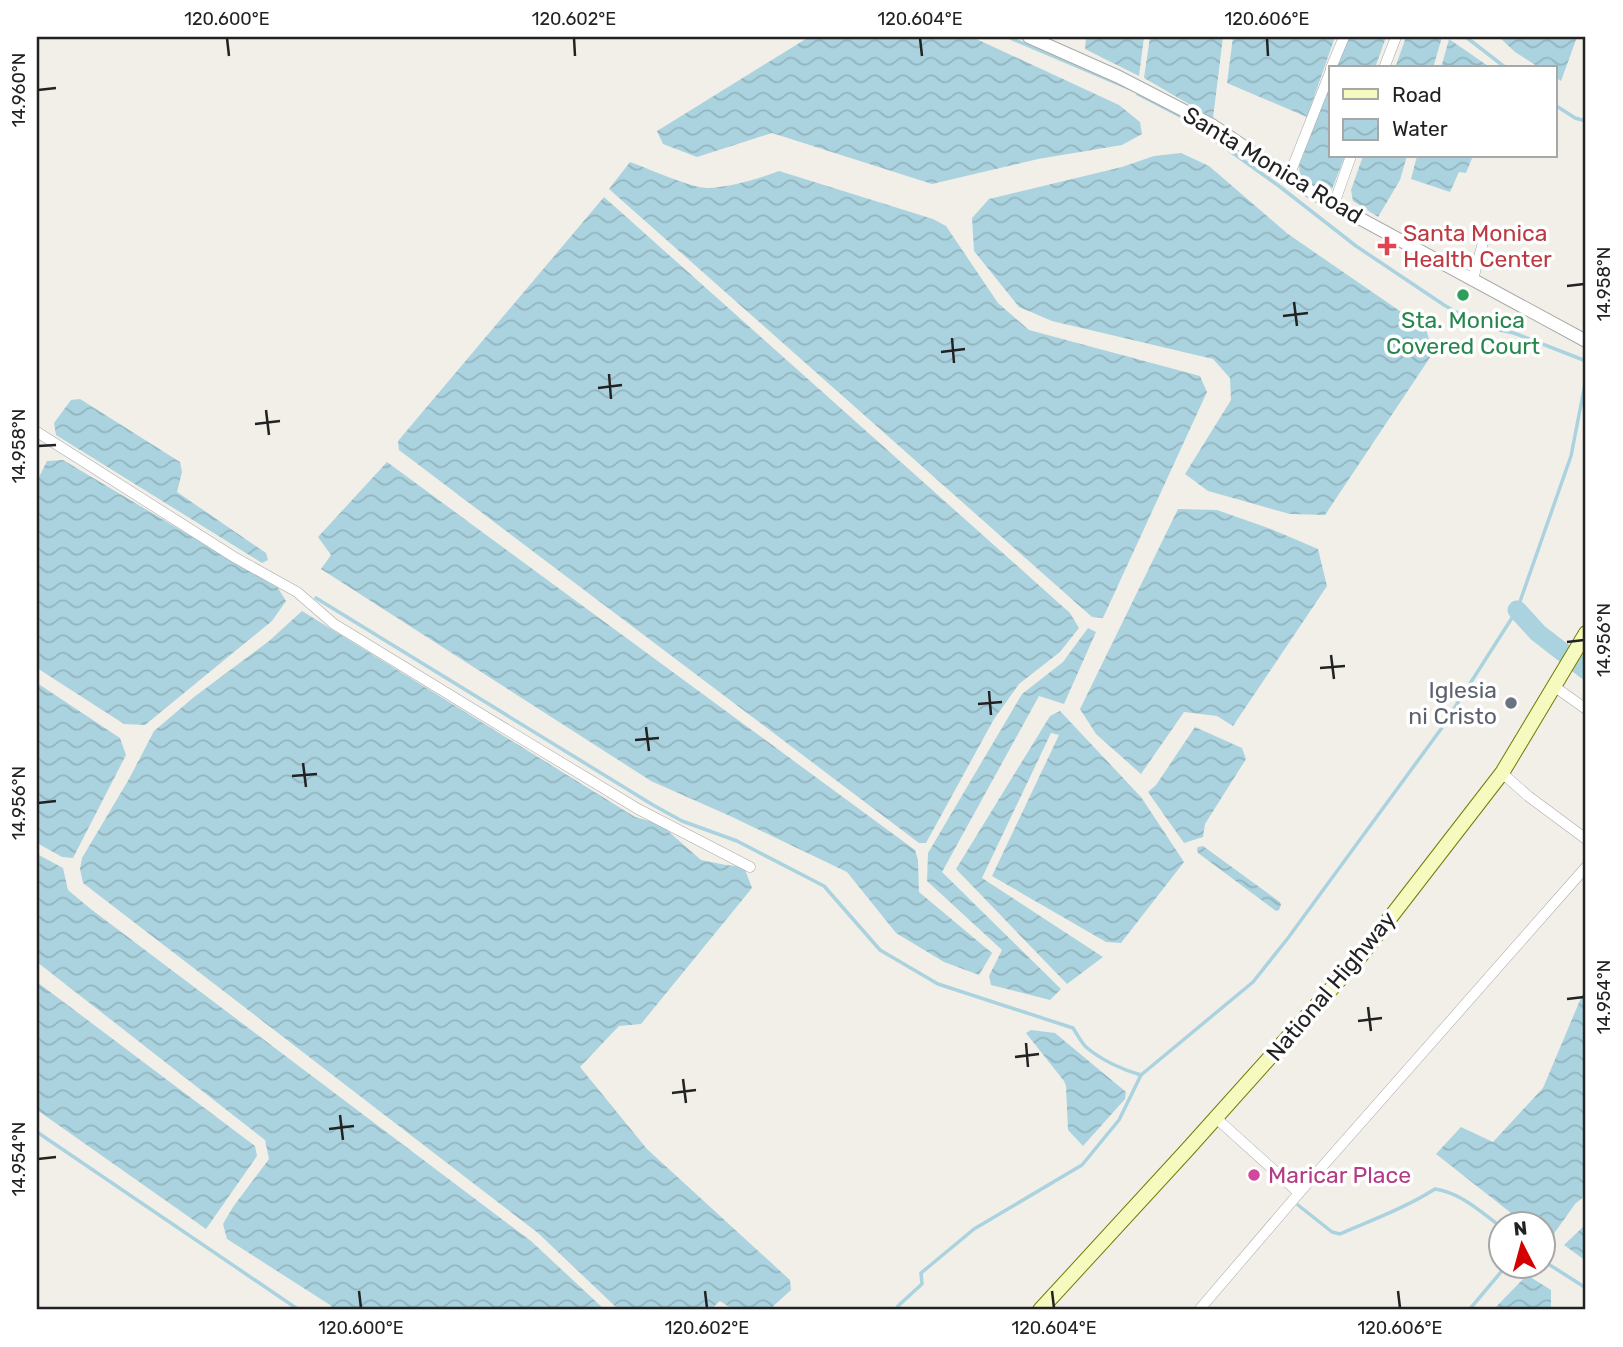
<svg xmlns="http://www.w3.org/2000/svg" width="1623" height="1347" viewBox="0 0 1623 1347" font-family="Rubik,sans-serif">
<style>
.water{fill:url(#water-waves)}
.lines{fill:none;stroke-linecap:round;stroke-linejoin:round}
.stream{stroke:#aad3df;stroke-width:3.5}
.river{stroke:#aad3df;stroke-width:19}
.minor-casing{stroke:#a9a9a9;stroke-width:11}
.tertiary-casing{stroke:#a9a9a9;stroke-width:14}
.secondary-casing{stroke:#707d05;stroke-width:16}
.minor{stroke:#fff;stroke-width:10}
.tertiary{stroke:#fff;stroke-width:12}
.secondary{stroke:#f7fabf;stroke-width:14}
.ticks{fill:none;stroke:#222;stroke-width:2.5}
.health-dot{fill:#e0444e;stroke:#fff;stroke-width:2.5}
.leisure-dot{fill:#2e9e5b;stroke:#fff;stroke-width:2.5}
.worship-dot{fill:#6b7280;stroke:#fff;stroke-width:2.5}
.hotel-dot{fill:#d1479c;stroke:#fff;stroke-width:2.5}
.labels{text-anchor:middle;stroke-width:7;stroke-linejoin:round;paint-order:stroke}
.street-label{font-size:23px;fill:#222;stroke:#fff}
.health-label{font-size:23px;fill:#be3a42;stroke:#fff;text-anchor:start}
.leisure-label{font-size:23px;fill:#27864d;stroke:#fff}
.worship-label{font-size:23px;fill:#5b616d;stroke:#fff;text-anchor:end}
.hotel-label{font-size:23px;fill:#b23c85;stroke:#fff;text-anchor:start}
.neatline{fill:none;stroke:#222;stroke-width:2.5}
.ticks-label{font-size:18px;text-anchor:middle;fill:#222}
</style>
<defs>
<pattern id="water-waves" width="16" height="10" patternUnits="userSpaceOnUse" patternTransform="scale(1.75)"><rect width="16" height="10" fill="#aad3df"/><path d="M0 5q4-4 8 0t8 0" fill="none" stroke="#92b5bf"/></pattern>
</defs>
<rect width="100%" height="100%" fill="#f2efe9"/>
<!-- water -->
<g class="water">
<path d="M 809,37 L 972,37 L 1119,105 L 1140,122 L 1142,134 L 1122,145 L 1038,159 L 932,184 L 772,133 L 697,157 L 663,144 L 657,131 Z"/>
<path d="M 1086,37 L 1144,37 L 1139,76 L 1085,49 Z"/>
<path d="M 1150,37 L 1223,37 L 1213,118 L 1144,78 Z"/>
<path d="M 1233,37 L 1335,37 L 1307,117 L 1227,83 Z"/>
<path d="M 1347,37 L 1386,37 L 1375,68 L 1336,68 Z"/>
<path d="M 1406,37 L 1442,37 L 1433,68 L 1395,68 Z"/>
<path d="M 1499,37 L 1577,37 L 1561,81 L 1555,77 L 1555,68 L 1540,68 L 1515,52 Z"/>
<path d="M 1449,39 L 1491,68 L 1441,68 Z"/>
<path d="M 1331,81 L 1331,156 L 1345,156 L 1330,194 L 1315,187 L 1300,176 L 1299,166 Z"/>
<path d="M 1181,153 L 1209,166 L 1288,234 L 1426,329 L 1433,353 L 1325,515 L 1290,514 L 1208,491 L 1185,474 L 1231,400 L 1230,378 L 1213,359 L 1052,321 L 1019,307 L 974,251 L 972,218 L 989,199 L 1122,167 L 1154,156 Z"/>
<path d="M 1363,156 L 1407,156 L 1400,180 L 1378,217 L 1353,201 L 1351,190 Z"/>
<path d="M 1417,156 L 1473,156 L 1466,173 L 1459,172 L 1450,192 L 1411,179 Z"/>
<path d="M 630,162 C 647,168 693,189 709,188 C 731,187 758,179 779,171 L 933,219 L 946,226 L 998,303 L 1029,330 L 1200,376 L 1207,392 L 1103,618 L 1092,617 L 609,189 Z"/>
<path d="M 604,197 L 1070,613 L 1079,628 L 1060,652 L 1019,684 L 994,719 L 926,843 L 919,843 L 399,450 L 398,441 Z"/>
<path d="M 80,399 L 180,462 L 182,472 L 177,492 L 266,553 L 268,560 L 262,563 L 56,435 L 54,423 L 71,400 Z"/>
<path d="M 63,460 L 278,588 L 286,601 L 272,621 L 145,725 L 124,724 L 37,668 L 37,481 L 47,461 Z"/>
<path d="M 387,462 L 915,850 L 918,860 L 919,892 L 992,953 L 979,975 L 944,962 L 896,933 L 847,872 L 730,816 L 651,781 L 321,569 L 331,555 L 318,537 Z"/>
<path d="M 1178,509 L 1217,510 L 1271,529 L 1318,549 L 1327,586 L 1233,726 L 1217,716 L 1184,712 L 1141,774 L 1096,734 L 1080,709 Z"/>
<path d="M 302,611 L 635,817 L 660,824 L 701,860 L 726,865 L 744,867 L 752,888 L 641,1024 L 619,1026 L 580,1067 L 647,1149 L 790,1280 L 791,1290 L 769,1310 L 734,1310 L 720,1301 L 710,1310 L 619,1310 L 538,1233 L 83,883 L 80,869 L 82,858 L 129,779 L 154,731 L 194,697 L 269,641 Z"/>
<path d="M 1088,628 L 1096,632 L 1064,704 L 1039,696 L 942,872 L 1061,989 L 1050,1000 L 991,985 L 989,976 L 1002,950 L 927,881 L 928,853 L 1022,694 L 1063,662 Z"/>
<path d="M 37,683 L 120,738 L 126,755 L 73,858 L 62,857 L 37,843 Z"/>
<path d="M 1060,711 L 1141,797 L 1184,862 L 1121,943 L 1106,942 L 992,876 L 1059,735 L 1051,733 L 982,878 L 1103,957 L 1067,984 L 956,869 L 1050,716 Z"/>
<path d="M 1195,727 L 1242,748 L 1246,759 L 1205,824 L 1203,837 L 1184,843 L 1148,792 L 1156,785 Z"/>
<path d="M 1203,846 L 1280,902 L 1281,905 L 1279,910 L 1276,911 L 1198,853 L 1197,849 L 1198,847 Z"/>
<path d="M 37,854 L 63,868 L 68,890 L 92,910 L 531,1241 L 605,1310 L 335,1310 L 330,1305 L 227,1239 L 223,1224 L 233,1207 L 269,1159 L 265,1140 L 37,962 Z"/>
<path d="M 37,982 L 255,1146 L 257,1156 L 206,1229 L 37,1110 Z"/>
<path d="M 1586,986 L 1586,1195 L 1575,1204 L 1548,1242 L 1543,1238 L 1542,1224 L 1525,1224 L 1436,1154 L 1461,1127 L 1493,1142 L 1543,1088 Z"/>
<path d="M 1031,1030 L 1055,1033 L 1126,1092 L 1125,1099 L 1083,1146 L 1068,1130 L 1066,1086 L 1064,1081 L 1026,1033 Z"/>
<path d="M 1586,1224 L 1586,1261 L 1564,1245 Z"/>
<path d="M 1527,1275 L 1551,1290 L 1551,1310 L 1493,1310 Z"/>
</g>
<g class="lines">
<!-- stream -->
<g class="stream">
<path d="M 1008,37 L 1128,88"/>
<path d="M 1466,37 L 1506,68"/>
<path d="M 1138,94 L 1184,118 L 1279,186 L 1356,246 L 1444,305 L 1480,326 L 1514,333 L 1586,361"/>
<path d="M 1555,105 L 1575,118 L 1586,121"/>
<path d="M 316,598 L 653,805 L 682,821 L 737,841 L 824,886 L 880,950 L 938,984 L 1073,1028 C 1077,1034 1081,1042 1086,1047 C 1101,1060 1123,1070 1141,1075"/>
<path d="M 37,1132 L 299,1310"/>
<path d="M 1298,1205 L 1332,1232 L 1340,1234 C 1372,1220 1405,1208 1435,1189 C 1461,1193 1480,1211 1500,1226"/>
<path d="M 1542,1260 L 1586,1288"/>
<path d="M 896,1310 L 898,1306 L 922,1284 L 921,1273 L 974,1229 L 1082,1165 L 1119,1120 L 1141,1075 L 1253,982 L 1288,938 L 1441,729 L 1517,610 L 1571,456 L 1586,379"/>
<path d="M 1469,1310 L 1506,1266"/>
</g>
<!-- river -->
<path class="river" d="M 1517,610 L 1538,633 L 1586,670"/>
<!-- minor casing -->
<g class="minor-casing">
<g id="minor">
<path d="M 1331,68 L 1344,37"/>
<path d="M 1384,68 L 1396,37"/>
<path d="M 1289,176 L 1331,70"/>
<path d="M 1334,204 L 1351,156"/>
<path d="M 1473,279 L 1484,239"/>
<path d="M 37,432 L 234,557 L 297,592 L 334,624 L 481,714 L 638,809 L 750,867"/>
<path d="M 1555,687 L 1586,709"/>
<path d="M 1502,773 L 1528,796 L 1586,839"/>
<path d="M 1216,1118 L 1299,1193"/>
<path d="M 1199,1310 L 1299,1193 L 1586,867"/>
</g>
</g>
<!-- tertiary casing -->
<g class="tertiary-casing">
<path id="tertiary" d="M 1029,37 L 1119,77 L 1212,125 L 1313,193 L 1586,341"/>
</g>
<!-- secondary casing -->
<g class="secondary-casing">
<path id="secondary" d="M 1040,1310 L 1187,1150 L 1359,958 L 1502,773 L 1586,633"/>
</g>
<!-- minor -->
<use href="#minor" class="minor"/>
<!-- tertiary -->
<use href="#tertiary" class="tertiary"/>
<!-- secondary -->
<use href="#secondary" class="secondary"/>
</g>
<!-- ticks -->
<path class="ticks" d="M 227,38 L 229,56M 574,38 L 575,56M 920,38 L 922,56M 1267,38 L 1268,56M 38,90 L 56,88M 1567,286 L 1584,284M 1294,302 L 1297,326M 1283,316 L 1308,313M 952,338 L 954,363M 941,352 L 965,349M 609,374 L 611,399M 598,388 L 622,385M 266,410 L 269,435M 255,424 L 280,421M 38,446 L 56,445M 1567,642 L 1584,640M 1331,655 L 1334,679M 1320,668 L 1345,666M 989,691 L 991,715M 978,704 L 1002,702M 646,727 L 649,751M 635,740 L 659,738M 303,763 L 306,787M 292,776 L 317,774M 38,803 L 56,801M 1567,999 L 1584,997M 1368,1007 L 1371,1031M 1358,1021 L 1382,1018M 1026,1043 L 1028,1067M 1015,1057 L 1039,1054M 683,1079 L 686,1103M 672,1093 L 696,1090M 340,1115 L 343,1140M 329,1129 L 354,1126M 38,1159 L 56,1157M 359,1291 L 361,1308M 705,1291 L 707,1308M 1052,1291 L 1054,1308M 1398,1291 L 1400,1308"/>
<!-- markers -->
<path class="health-dot" d="M1383.5 235.5h7v7h7v7h-7v7h-7v-7h-7v-7h7z"/>
<circle class="leisure-dot" cx="1463" cy="295" r="7"/>
<circle class="worship-dot" cx="1511" cy="703" r="7"/>
<circle class="hotel-dot" cx="1254" cy="1175" r="7"/>
<g class="labels">
<!-- street labels -->
<g class="street-label">
<text transform="translate(1273 165) rotate(31)" y="8">Santa Monica Road</text>
<text transform="translate(1331 986) rotate(-50)" y="8">National Highway</text>
</g>
<!-- health labels -->
<g class="health-label">
<text x="1403" y="241">Santa Monica<tspan x="1403" dy="26">Health Center</tspan></text>
</g>
<!-- leisure labels -->
<g class="leisure-label">
<text x="1463" y="328">Sta. Monica<tspan x="1463" dy="26">Covered Court</tspan></text>
</g>
<!-- worship labels -->
<g class="worship-label">
<text x="1497" y="698">Iglesia<tspan x="1497" dy="26">ni Cristo</tspan></text>
</g>
<!-- hotel labels -->
<g class="hotel-label">
<text x="1268" y="1183">Maricar Place</text>
</g>
</g>
<!-- border -->
<rect width="1623" height="1347" fill="none" stroke="#ffffff" stroke-width="77"/>
<!-- legend -->
<rect x="1329" y="66" width="228" height="91" fill="#ffffff" stroke="#a7a7a7" stroke-width="2"/>
<rect x="1343" y="89" width="35" height="10" fill="#f7fabf" stroke="#a7a7a7" stroke-width="2"/>
<text x="1392" y="102" font-size="21" fill="#222222">Road</text>
<rect x="1343" y="119" width="35" height="21" fill="url(#water-waves)" stroke="#a7a7a7" stroke-width="2"/>
<text x="1392" y="136" font-size="21" fill="#222222">Water</text>
<!-- north arrow -->
<g transform="translate(1522 1245) rotate(354)"><circle r="33" fill="#ffffff" stroke="#a7a7a7" stroke-width="2"/>
<path d="M0-5L12 26L0 18L-12 26Z" fill="#d40000"/>
<text y="-10" font-size="19" font-weight="bold" text-anchor="middle" fill="#222222">N</text>
</g>
<rect x="38" y="38" width="1546" height="1270" class="neatline"/>
<g class="ticks-label">
<text x="227" y="25">120.600°E</text>
<text x="574" y="25">120.602°E</text>
<text x="920" y="25">120.604°E</text>
<text x="1267" y="25">120.606°E</text>
<text transform="translate(19 90) rotate(-90)" y="6">14.960°N</text>
<text transform="translate(1604 284) rotate(-90)" y="6">14.958°N</text>
<text transform="translate(19 446) rotate(-90)" y="6">14.958°N</text>
<text transform="translate(1604 640) rotate(-90)" y="6">14.956°N</text>
<text transform="translate(19 803) rotate(-90)" y="6">14.956°N</text>
<text transform="translate(1604 997) rotate(-90)" y="6">14.954°N</text>
<text transform="translate(19 1159) rotate(-90)" y="6">14.954°N</text>
<text x="361" y="1334">120.600°E</text>
<text x="707" y="1334">120.602°E</text>
<text x="1054" y="1334">120.604°E</text>
<text x="1400" y="1334">120.606°E</text>
</g>
</svg>
